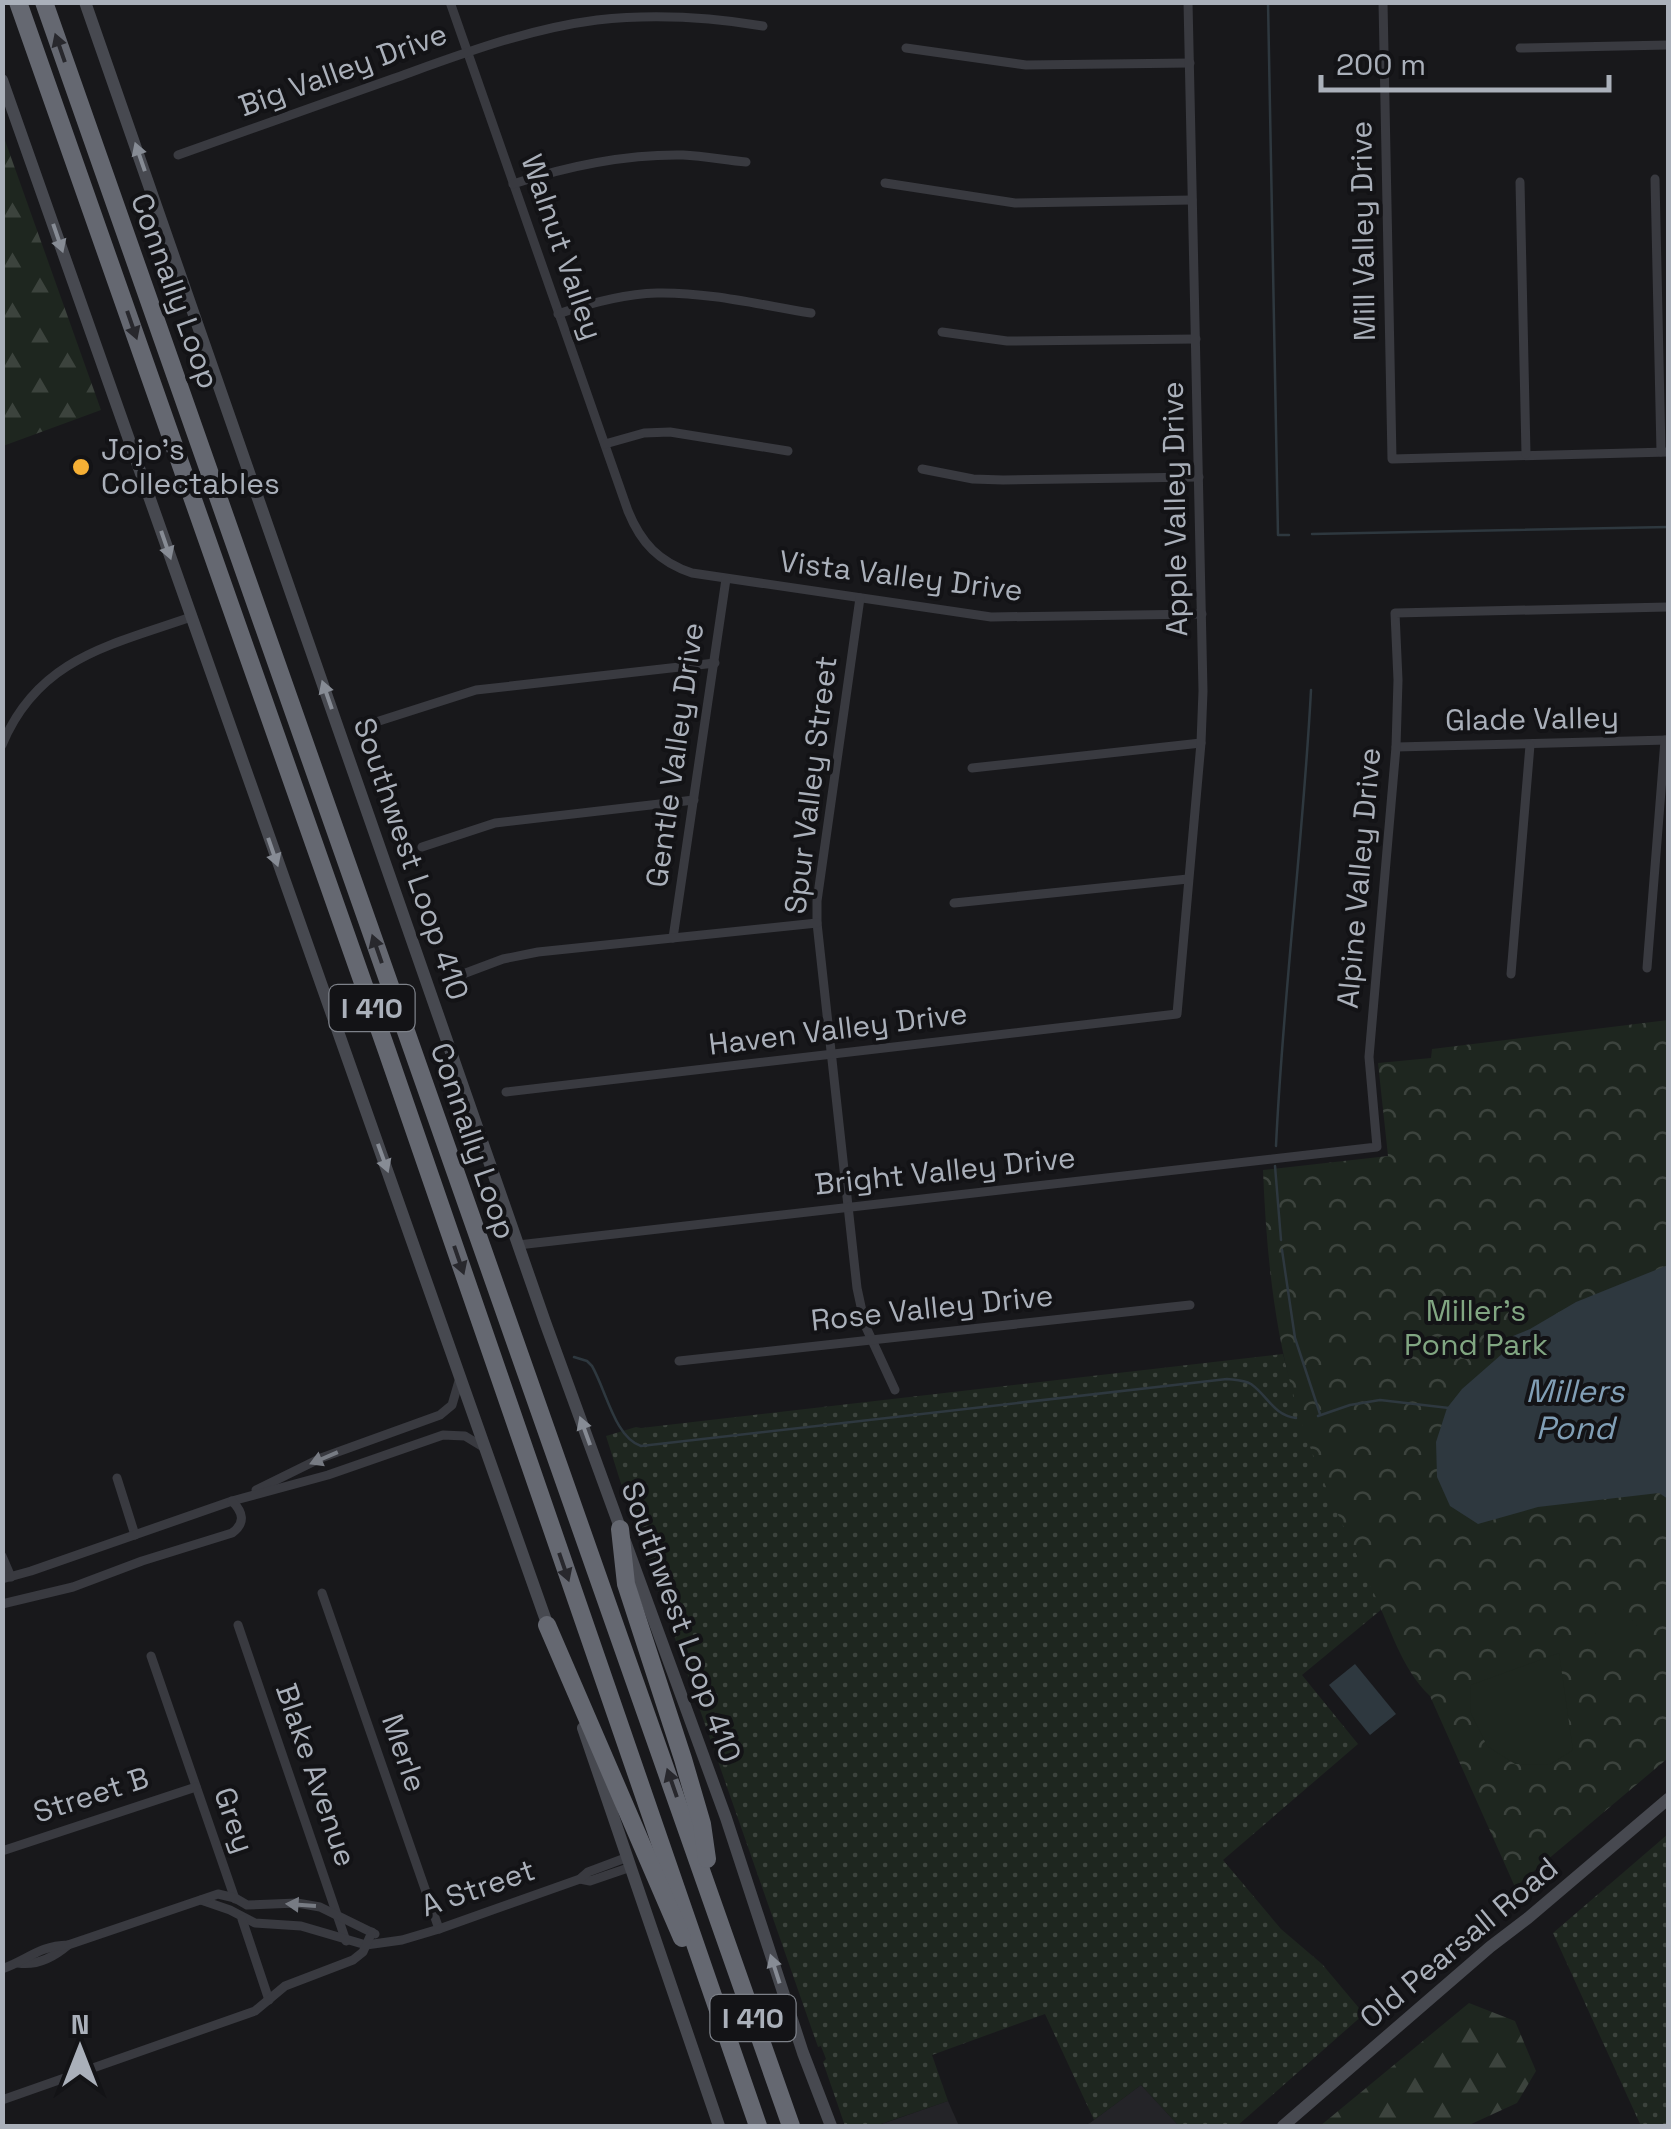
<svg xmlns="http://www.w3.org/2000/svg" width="1671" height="2129" viewBox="0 0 1671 2129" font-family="'Space Grotesk',sans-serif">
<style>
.built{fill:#242428}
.grass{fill:url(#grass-dots)}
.forest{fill:url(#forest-firs)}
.park{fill:url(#park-crowns)}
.pitch{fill:#1e261f}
.water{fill:#2e383f}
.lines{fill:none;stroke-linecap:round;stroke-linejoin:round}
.stream{stroke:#2e383f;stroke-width:2.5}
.minor{stroke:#393a40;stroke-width:9}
.secondary{stroke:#474950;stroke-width:12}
.motorway{stroke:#656871;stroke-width:18}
.oneway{fill:#28282d}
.oneway2{fill:#878c95}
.oneway3{fill:#777b83}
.poi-dot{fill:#f6b035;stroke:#131316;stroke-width:4}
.labels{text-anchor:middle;stroke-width:8;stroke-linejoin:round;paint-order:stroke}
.shield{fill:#131316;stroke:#7d8189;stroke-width:2.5}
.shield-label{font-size:28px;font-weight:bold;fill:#aab0ba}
.street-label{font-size:30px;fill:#aab0ba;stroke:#131316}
.poi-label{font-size:30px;fill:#aab0ba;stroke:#131316;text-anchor:start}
.park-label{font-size:30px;fill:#81a682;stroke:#131316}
.water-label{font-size:32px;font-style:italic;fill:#819fb6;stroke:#131316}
</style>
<defs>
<pattern id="grass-dots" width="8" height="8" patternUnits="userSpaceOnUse" patternTransform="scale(2.5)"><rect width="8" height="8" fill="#1e261f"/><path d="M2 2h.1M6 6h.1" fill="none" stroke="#3c433d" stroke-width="1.8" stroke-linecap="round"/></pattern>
<pattern id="forest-firs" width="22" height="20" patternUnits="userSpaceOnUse" patternTransform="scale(2.5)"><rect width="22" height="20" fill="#1e261f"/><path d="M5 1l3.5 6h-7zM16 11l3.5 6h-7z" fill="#3c433d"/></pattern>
<pattern id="park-crowns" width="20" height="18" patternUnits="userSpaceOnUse" patternTransform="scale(2.5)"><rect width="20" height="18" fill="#1e261f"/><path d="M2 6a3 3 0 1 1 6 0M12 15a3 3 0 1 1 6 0" fill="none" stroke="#3c433d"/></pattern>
</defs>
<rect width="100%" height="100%" fill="#18181b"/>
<!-- built -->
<g class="built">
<path d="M 1141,2085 L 1179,2126 L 1083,2126 L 1090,2123 Z"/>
<path d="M 948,2101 L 959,2126 L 876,2126 Z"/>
</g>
<!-- grass -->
<g class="grass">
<path d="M 1283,1354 C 1306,1445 1343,1525 1382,1609 L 1302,1675 L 1358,1744 L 1223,1860 L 1281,1929 L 1322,1964 L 1364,2014 L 1237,2126 L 1179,2126 L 1141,2085 L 1094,2120 L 1045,2014 L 932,2055 L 948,2101 L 875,2126 L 845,2126 L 823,2062 L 826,2059 L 821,2046 L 818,2047 L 623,1490 L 606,1436 L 636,1427 L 641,1428 Z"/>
<path d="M 1668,1834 L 1668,2126 L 1641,2126 L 1553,1933 Z"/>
</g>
<!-- forest -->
<g class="forest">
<path d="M 2,132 L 101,410 L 3,446 L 2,446 Z"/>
<path d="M 1469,2003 L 1515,2021 L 1536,2071 L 1517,2103 L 1467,2126 L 1320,2126 Z"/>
</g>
<!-- park -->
<path class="park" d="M 1668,1020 L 1668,1758 L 1515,1887 L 1430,1696 C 1401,1669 1389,1624 1372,1589 C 1344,1526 1312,1464 1294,1397 C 1273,1323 1266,1246 1263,1170 L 1388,1156 L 1378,1063 L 1431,1058 L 1432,1049 Z"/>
<!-- pitch -->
<g class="pitch">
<path d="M 1623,1609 L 1637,1626 L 1610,1650 L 1595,1633 Z"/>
<path d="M 1559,1653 L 1573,1750 L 1549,1765 L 1515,1764 L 1487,1746 L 1470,1711 L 1471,1685 Z"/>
</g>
<!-- water -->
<g class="water">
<path d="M 1668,1265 L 1668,1499 L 1659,1493 L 1538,1507 L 1478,1524 L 1450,1506 L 1437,1477 L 1436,1442 L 1447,1408 L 1462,1389 L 1502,1354 L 1513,1336 L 1530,1329 L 1576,1302 Z"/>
<path d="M 1355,1664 L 1396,1714 L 1370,1735 L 1329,1685 Z"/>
</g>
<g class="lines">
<!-- stream -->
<g class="stream">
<path d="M 1268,2 L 1278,535 L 1289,535"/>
<path d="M 1312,534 L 1668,527"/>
<path d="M 1276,1146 C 1283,994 1303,843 1311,690"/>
<path d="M 1275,1166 L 1281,1240"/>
<path d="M 1282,1250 L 1295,1338 L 1320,1414"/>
<path d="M 574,1357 L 587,1361 L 592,1366 C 606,1390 615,1438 641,1446 L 1227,1379 C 1235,1380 1244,1380 1251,1384 C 1268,1396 1273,1415 1296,1418"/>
<path d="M 1318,1416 L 1350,1405 L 1380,1400 L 1449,1408"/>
</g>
<!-- minor -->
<g class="minor">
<path d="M 450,2 L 628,511 C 641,543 659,562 692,573 L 991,617 L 1202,614"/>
<path d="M 1383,2 L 1392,459 L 1668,452"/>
<path d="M 906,48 L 1026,65 L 1190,63"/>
<path d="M 1520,48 L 1668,45"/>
<path d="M 178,155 C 249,130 321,104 392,79 C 459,55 526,29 597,20 C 652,14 709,17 763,26"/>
<path d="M 1655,179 L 1661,452"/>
<path d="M 1520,182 L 1526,454"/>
<path d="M 885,183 L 1015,203 L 1192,200"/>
<path d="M 513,184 C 568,166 625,154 683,155 C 704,156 725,160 746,162"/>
<path d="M 558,314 C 590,303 623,294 657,293 C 708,292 761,305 811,313"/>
<path d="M 942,332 L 1007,341 L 1196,339"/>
<path d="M 605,444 L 644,433 L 670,432 L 788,451"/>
<path d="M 922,469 L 973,479 L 1003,480 L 1199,477"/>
<path d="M 860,598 L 817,901 L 817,923 L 857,1288 L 865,1325 L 895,1390"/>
<path d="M 376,722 L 476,690 L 715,663"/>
<path d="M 2,745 C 38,658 111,645 191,617"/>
<path d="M 1396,747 L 1668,740"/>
<path d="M 972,768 L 1201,743"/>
<path d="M 422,847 L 495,823 L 694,800"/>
<path d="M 954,903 L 1188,879"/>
<path d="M 673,938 L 726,579"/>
<path d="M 1647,968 L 1665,740"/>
<path d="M 463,974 L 503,959 L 538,952 L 817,923"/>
<path d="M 1511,974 L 1530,745"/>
<path d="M 506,1092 L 1177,1014 L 1201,743 L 1203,691 L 1188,2"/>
<path d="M 518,1245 L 1377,1147 L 1369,1057 L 1396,747 L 1398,680 L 1395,613 L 1668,607"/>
<path d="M 679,1361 L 1190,1305"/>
<path d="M 117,1478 L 135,1535"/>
<path d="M 256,1490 L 321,1458 L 440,1415 L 452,1405 L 459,1381"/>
<path d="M 2,1556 L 11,1577"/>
<path d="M 2,1579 L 31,1571 L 232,1501 L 328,1475 L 443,1435 L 465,1436 L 483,1447"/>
<path d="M 322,1593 L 439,1929"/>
<path d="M 2,1604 L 73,1587 L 142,1561 L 232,1533 C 246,1523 243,1512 232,1501"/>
<path d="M 238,1625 L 346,1941"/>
<path d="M 151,1656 L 235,1899"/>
<path d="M 2,1851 L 196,1787"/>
<path d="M 580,1879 L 590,1881 L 631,1867"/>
<path d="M 201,1900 L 230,1910 L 255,1923 L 301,1926 L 366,1945 L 402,1940 L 439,1929 L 580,1879 L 588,1872 L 628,1857"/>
<path d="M 242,1919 L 269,2000"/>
<path d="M 18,1963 C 37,1966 54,1957 68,1945"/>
<path d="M 2,1969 C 28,1960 38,1946 68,1945 L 218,1894 L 235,1898 L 247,1905 L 297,1903 L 320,1907 L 375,1934"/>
<path d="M 2,2100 L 255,2011 L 285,1986 L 353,1960 L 363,1952 L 372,1932"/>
</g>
<!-- secondary -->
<g class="secondary">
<path d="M 85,2 L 545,1322 L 726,1818 L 803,2053 L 831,2126"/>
<path d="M 2,80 L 549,1629"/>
<path d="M 583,1728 L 719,2126"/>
<path d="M 1283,2126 L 1490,1947 L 1528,1918 L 1668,1799"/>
</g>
<!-- motorway -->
<g class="motorway">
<path d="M 18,2 L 387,1051 L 758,2126"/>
<path d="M 44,2 L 791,2126"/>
<path d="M 620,1529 L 626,1584 L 683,1759 L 702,1824 L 707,1859"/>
<path d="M 547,1625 L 682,1938"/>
</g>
</g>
<!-- one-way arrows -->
<defs><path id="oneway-solid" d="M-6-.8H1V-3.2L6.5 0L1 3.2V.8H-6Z" transform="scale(2.5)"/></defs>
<g class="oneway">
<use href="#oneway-solid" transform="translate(60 48) rotate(-109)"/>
<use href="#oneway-solid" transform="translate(132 325) rotate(71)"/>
<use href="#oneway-solid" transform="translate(377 949) rotate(-109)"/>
<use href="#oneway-solid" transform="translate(459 1260) rotate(71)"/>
<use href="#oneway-solid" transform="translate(564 1567) rotate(71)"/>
<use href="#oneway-solid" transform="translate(672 1783) rotate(-109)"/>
</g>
<g class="oneway2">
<use href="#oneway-solid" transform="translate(140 157) rotate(-109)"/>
<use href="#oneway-solid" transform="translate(58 238) rotate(71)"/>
<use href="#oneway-solid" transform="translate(166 545) rotate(71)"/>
<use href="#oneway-solid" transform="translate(327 695) rotate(-109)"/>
<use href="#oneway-solid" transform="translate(273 852) rotate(71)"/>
<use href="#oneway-solid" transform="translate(383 1158) rotate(70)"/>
<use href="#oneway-solid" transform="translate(585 1431) rotate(-110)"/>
<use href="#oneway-solid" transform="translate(775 1969) rotate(-108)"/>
</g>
<g class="oneway3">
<use href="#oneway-solid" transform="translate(324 1458) rotate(157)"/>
<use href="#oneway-solid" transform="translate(301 1905) rotate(-176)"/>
</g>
<!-- markers -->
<circle class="poi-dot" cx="81" cy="467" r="10"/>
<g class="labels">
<!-- shield labels -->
<g class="shield">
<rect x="329.5" y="985" width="85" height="46" rx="8"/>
<rect x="710.5" y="1995" width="85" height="46" rx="8"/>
</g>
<g class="shield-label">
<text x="372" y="1018">I 410</text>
<text x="753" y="2028">I 410</text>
</g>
<!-- street labels -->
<g class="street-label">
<text transform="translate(343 70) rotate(-20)" y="10">Big Valley Drive</text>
<text transform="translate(1363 231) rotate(-91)" y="10">Mill Valley Drive</text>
<text transform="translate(562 247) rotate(71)" y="10">Walnut Valley</text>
<text transform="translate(175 291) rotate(70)" y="10">Connally Loop</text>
<text transform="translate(1175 509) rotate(-91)" y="10">Apple Valley Drive</text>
<text transform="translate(901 576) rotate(7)" y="10">Vista Valley Drive</text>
<text transform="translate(1532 719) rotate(-1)" y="10">Glade Valley</text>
<text transform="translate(675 755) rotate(-82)" y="10">Gentle Valley Drive</text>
<text transform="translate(811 785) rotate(-83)" y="10">Spur Valley Street</text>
<text transform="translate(411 859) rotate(71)" y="10">Southwest Loop 410</text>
<text transform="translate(1359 878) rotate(-85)" y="10">Alpine Valley Drive</text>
<text transform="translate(838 1029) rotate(-7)" y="10">Haven Valley Drive</text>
<text transform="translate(473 1141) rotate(71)" y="10">Connally Loop</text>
<text transform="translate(945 1171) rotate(-6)" y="10">Bright Valley Drive</text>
<text transform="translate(932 1308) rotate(-6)" y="10">Rose Valley Drive</text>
<text transform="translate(681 1622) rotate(70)" y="10">Southwest Loop 410</text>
<text transform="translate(404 1753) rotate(71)" y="10">Merle</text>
<text transform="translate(316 1775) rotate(71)" y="10">Blake Avenue</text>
<text transform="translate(91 1795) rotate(-18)" y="10">Street B</text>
<text transform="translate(234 1820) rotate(71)" y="10">Grey</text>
<text transform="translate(478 1888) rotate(-19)" y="10">A Street</text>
<text transform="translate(1459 1943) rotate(-40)" y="10">Old Pearsall Road</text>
</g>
<!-- poi labels -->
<g class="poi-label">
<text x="101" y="460">Jojo's<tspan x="101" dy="34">Collectables</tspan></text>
</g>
<!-- park labels -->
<g class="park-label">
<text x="1476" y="1321">Miller's<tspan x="1476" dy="34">Pond Park</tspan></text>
</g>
<!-- water labels -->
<g class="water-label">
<text x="1575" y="1402">Millers<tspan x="1575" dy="37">Pond</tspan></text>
</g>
</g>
<!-- border -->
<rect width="1671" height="2129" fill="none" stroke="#aab0ba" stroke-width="10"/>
<!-- north arrow -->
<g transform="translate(80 2049)" stroke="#131316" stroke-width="8" paint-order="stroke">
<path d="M0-8L18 38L0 25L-18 38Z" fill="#aab0ba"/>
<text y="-15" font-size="28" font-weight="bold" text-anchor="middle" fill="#aab0ba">N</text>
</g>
<!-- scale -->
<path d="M1321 75v15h288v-15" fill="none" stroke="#aab0ba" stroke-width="5"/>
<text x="1336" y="75" font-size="30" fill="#aab0ba" stroke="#131316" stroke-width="8" paint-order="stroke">200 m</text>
</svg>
